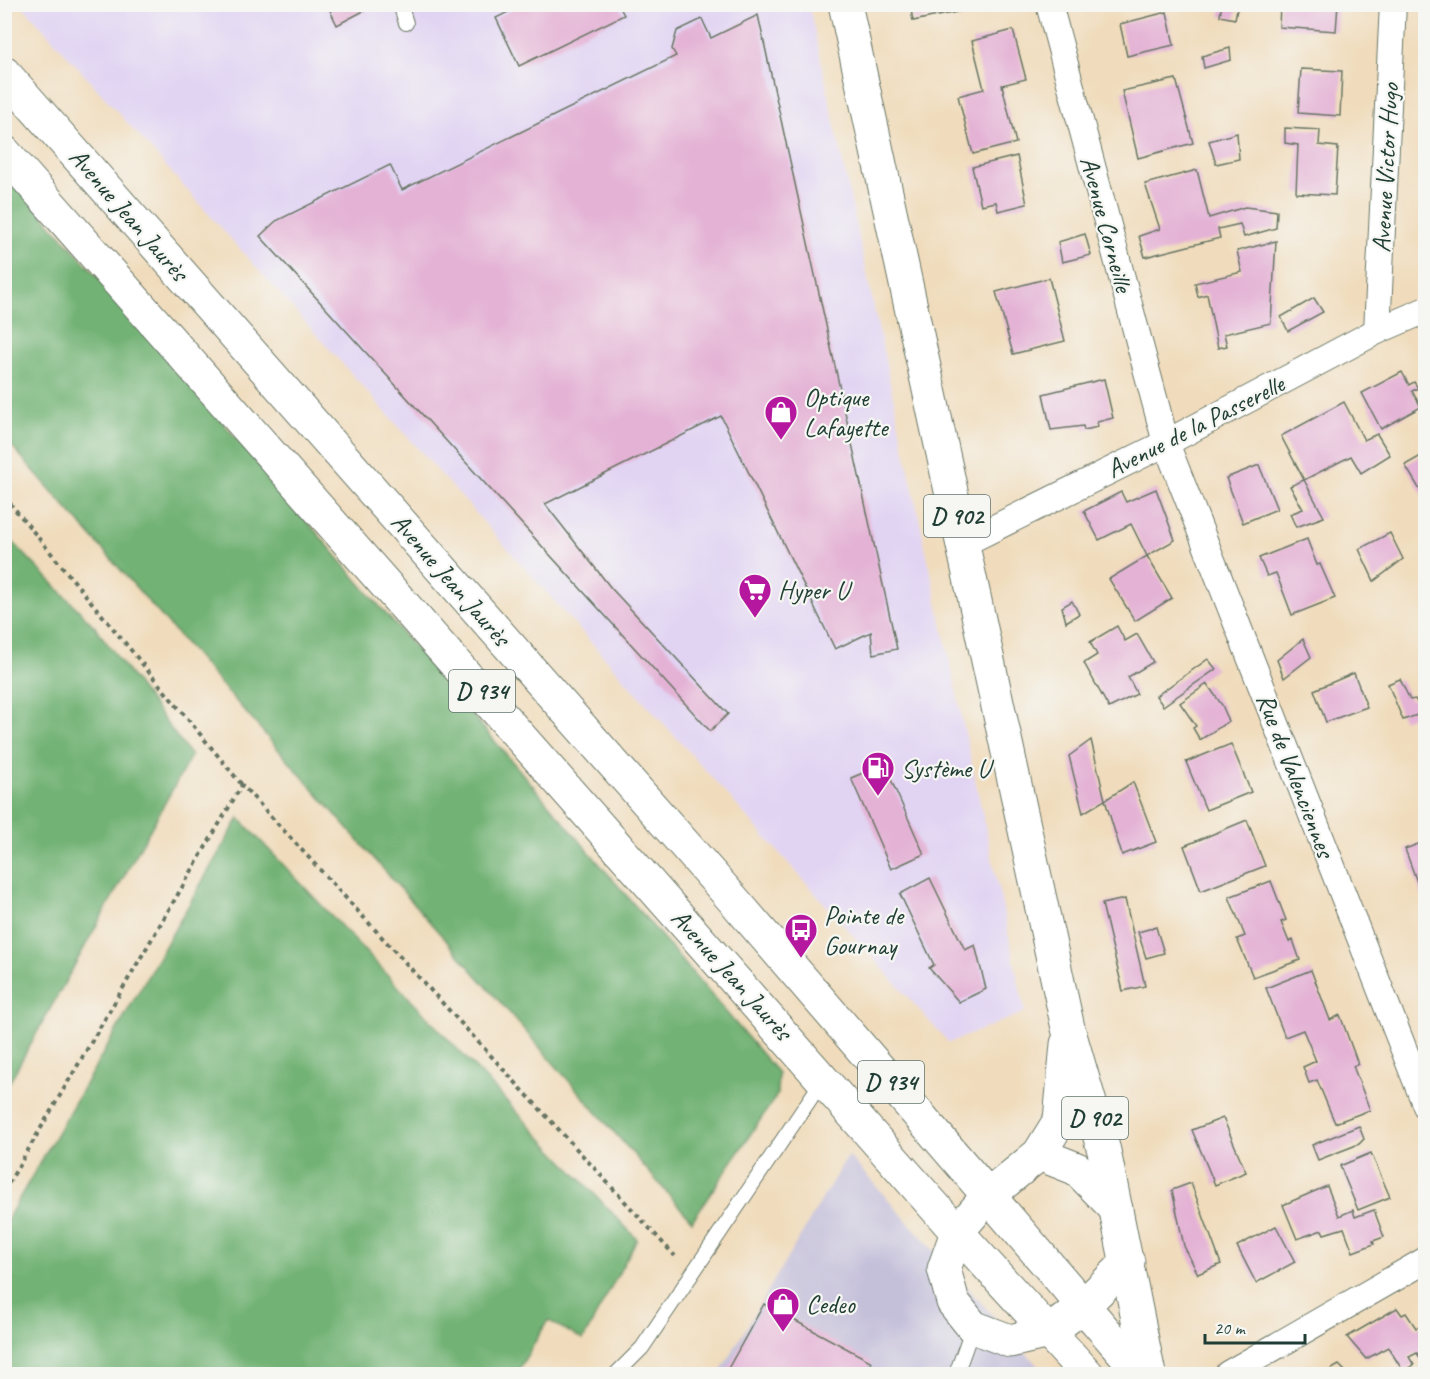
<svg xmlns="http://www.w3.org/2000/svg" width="1430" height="1379" viewBox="0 0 1430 1379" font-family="Caveat,sans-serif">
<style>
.built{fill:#e1d4f3}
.industrial{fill:#c5c0da}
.forest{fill:#72b274;stroke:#487854;stroke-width:1.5}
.building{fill:#e4b2d5}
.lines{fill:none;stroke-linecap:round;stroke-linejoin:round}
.service-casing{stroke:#687564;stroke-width:16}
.minor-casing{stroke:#687564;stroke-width:28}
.primary-casing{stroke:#687564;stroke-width:35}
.path{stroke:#687564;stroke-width:4;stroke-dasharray:4.5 4.5;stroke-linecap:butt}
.service{stroke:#fff;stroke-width:14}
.minor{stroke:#fff;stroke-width:26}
.primary{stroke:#fff;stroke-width:33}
.labels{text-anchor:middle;stroke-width:4.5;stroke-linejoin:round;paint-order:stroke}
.shield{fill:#f6f6f2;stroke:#60746d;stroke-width:1.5}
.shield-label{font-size:24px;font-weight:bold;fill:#1f3d34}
.street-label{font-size:26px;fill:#1f3d34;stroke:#f6f6f2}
.poi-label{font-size:26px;fill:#1f3d34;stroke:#f6f6f2;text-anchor:start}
</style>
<rect width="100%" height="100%" fill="#f6f6f2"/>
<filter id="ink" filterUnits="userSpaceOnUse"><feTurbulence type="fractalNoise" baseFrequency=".0167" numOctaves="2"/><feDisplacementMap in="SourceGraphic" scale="12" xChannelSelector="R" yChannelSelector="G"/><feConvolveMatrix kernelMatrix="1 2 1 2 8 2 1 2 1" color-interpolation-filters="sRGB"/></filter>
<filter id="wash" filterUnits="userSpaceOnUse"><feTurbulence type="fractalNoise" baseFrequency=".008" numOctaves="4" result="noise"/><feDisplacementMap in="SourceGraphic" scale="24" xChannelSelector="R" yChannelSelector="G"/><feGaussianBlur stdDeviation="1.35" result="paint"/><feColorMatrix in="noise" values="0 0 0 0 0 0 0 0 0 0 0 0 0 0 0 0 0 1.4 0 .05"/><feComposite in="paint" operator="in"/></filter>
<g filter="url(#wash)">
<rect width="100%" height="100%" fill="#f0dcbc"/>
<!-- built -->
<path class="built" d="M 22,5 L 809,5 L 1025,1012 L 949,1043 Z"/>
<!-- industrial -->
<path class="industrial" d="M 848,1155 L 1011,1336 L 1045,1374 L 719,1374 Z"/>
<!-- forest -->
<g class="forest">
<path d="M 4,172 L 107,287 L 778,1073 L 777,1095 L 692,1221 L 5,438 Z"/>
<path d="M 5,534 L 95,627 L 191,756 L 5,1090 Z"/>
<path d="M 239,818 L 637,1239 L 583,1340 L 548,1320 L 516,1374 L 5,1374 L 5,1223 Z"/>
</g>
<g id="blocks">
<!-- building -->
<g class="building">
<path d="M 327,4 L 377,4 L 337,25 Z"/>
<path d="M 524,4 L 618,4 L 624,15 L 519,66 L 496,18 Z"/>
<path d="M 910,4 L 976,4 L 977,8 L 913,21 Z"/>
<path d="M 1222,4 L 1238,4 L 1235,19 L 1220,16 Z"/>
<path d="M 1280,4 L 1338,4 L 1336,31 L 1279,27 Z"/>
<path d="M 1167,12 L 1174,45 L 1127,56 L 1120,24 Z"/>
<path d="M 758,15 L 897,649 L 873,654 L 871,632 L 835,649 L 721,416 L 545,504 L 611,588 L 728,714 L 710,731 L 260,236 L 276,221 L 390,165 L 402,190 L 676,56 L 672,49 L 677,31 L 702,19 L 711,38 Z"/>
<path d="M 1013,30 L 1026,79 L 1002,85 L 1016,143 L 973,154 L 958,96 L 984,89 L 972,41 Z"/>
<path d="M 1230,48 L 1231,60 L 1204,68 L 1202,56 Z"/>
<path d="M 1301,69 L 1342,71 L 1340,116 L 1298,113 Z"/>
<path d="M 1176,79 L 1193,143 L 1138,158 L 1122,91 Z"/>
<path d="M 1285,128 L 1320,130 L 1319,145 L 1338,147 L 1335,195 L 1296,193 L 1298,145 L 1285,143 Z"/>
<path d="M 1237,133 L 1239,159 L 1216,164 L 1209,141 Z"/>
<path d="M 1017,156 L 1027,204 L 998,211 L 996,202 L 981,205 L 972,167 Z"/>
<path d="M 1197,170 L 1209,218 L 1245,207 L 1277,211 L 1276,228 L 1244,237 L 1240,224 L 1218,229 L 1220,238 L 1145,257 L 1139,236 L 1160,229 L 1145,184 Z"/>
<path d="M 1085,234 L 1091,255 L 1062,262 L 1058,242 Z"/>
<path d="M 1276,241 L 1271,323 L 1224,334 L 1227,346 L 1218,348 L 1207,294 L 1198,297 L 1195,283 L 1242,272 L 1237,251 Z"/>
<path d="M 1049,278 L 1065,341 L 1013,354 L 996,292 Z"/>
<path d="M 1314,298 L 1323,312 L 1288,331 L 1281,317 Z"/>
<path d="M 1402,372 L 1409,385 L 1414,382 L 1418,388 L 1412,391 L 1421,407 L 1381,429 L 1362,393 Z"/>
<path d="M 1104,379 L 1113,418 L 1097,422 L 1098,427 L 1084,430 L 1083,426 L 1051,430 L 1043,394 Z"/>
<path d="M 1344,402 L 1364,440 L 1377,434 L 1390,455 L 1361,473 L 1351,456 L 1304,480 L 1281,436 Z"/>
<path d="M 1426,453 L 1426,500 L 1405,465 Z"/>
<path d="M 1259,465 L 1277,509 L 1243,523 L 1226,478 Z"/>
<path d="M 1304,480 L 1324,517 L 1296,527 L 1290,514 L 1303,509 L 1290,486 Z"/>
<path d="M 1156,489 L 1175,540 L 1147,556 L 1131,524 L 1099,540 L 1084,511 L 1121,492 L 1126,502 Z"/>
<path d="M 1390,533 L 1403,559 L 1374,581 L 1359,549 Z"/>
<path d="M 1307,539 L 1317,565 L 1320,564 L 1335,598 L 1292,615 L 1276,573 L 1267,576 L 1259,558 Z"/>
<path d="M 1147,556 L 1172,598 L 1135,621 L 1109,579 Z"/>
<path d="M 1072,601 L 1079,614 L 1066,622 L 1062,607 Z"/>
<path d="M 1117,626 L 1125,641 L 1137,634 L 1153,662 L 1128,677 L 1137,694 L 1109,708 L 1084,663 L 1097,655 L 1090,642 Z"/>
<path d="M 1303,639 L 1311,657 L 1284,678 L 1277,660 Z"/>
<path d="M 1208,659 L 1216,669 L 1163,706 L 1156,696 Z"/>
<path d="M 1354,673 L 1367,707 L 1326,722 L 1314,690 Z"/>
<path d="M 1400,679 L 1410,700 L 1415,699 L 1419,706 L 1426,704 L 1426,712 L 1403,720 L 1388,684 Z"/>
<path d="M 1207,684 L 1222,705 L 1229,721 L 1200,740 L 1193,728 L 1196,726 L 1180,703 Z"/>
<path d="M 1091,740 L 1105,800 L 1083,813 L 1069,756 Z"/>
<path d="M 1231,744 L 1251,792 L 1206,810 L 1186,762 Z"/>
<path d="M 884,764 L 924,854 L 891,869 L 851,778 Z"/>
<path d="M 1133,782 L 1156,842 L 1122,855 L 1105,800 Z"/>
<path d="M 1247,820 L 1265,866 L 1201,891 L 1184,846 Z"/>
<path d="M 1426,841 L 1426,904 L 1425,904 L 1405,849 Z"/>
<path d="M 930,878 L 965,950 L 975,945 L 986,989 L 959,1002 L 929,968 L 934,965 L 900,894 Z"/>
<path d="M 1271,881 L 1286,920 L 1281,922 L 1289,942 L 1293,940 L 1300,960 L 1253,977 L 1237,939 L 1245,936 L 1229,897 Z"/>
<path d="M 1125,899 L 1145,986 L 1123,991 L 1102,904 Z"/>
<path d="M 1156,927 L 1164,953 L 1146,958 L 1138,932 Z"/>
<path d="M 1311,970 L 1330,1020 L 1340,1015 L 1358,1064 L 1353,1066 L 1370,1110 L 1335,1123 L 1317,1080 L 1309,1083 L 1303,1067 L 1316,1061 L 1303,1030 L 1285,1037 L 1266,988 Z"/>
<path d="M 1223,1118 L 1246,1172 L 1215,1185 L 1192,1130 Z"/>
<path d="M 1359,1126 L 1364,1139 L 1359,1144 L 1318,1160 L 1312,1145 Z"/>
<path d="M 1371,1153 L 1390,1197 L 1358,1210 L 1340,1166 Z"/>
<path d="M 1191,1183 L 1221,1264 L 1198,1274 L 1184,1246 L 1172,1190 Z"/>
<path d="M 1327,1186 L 1339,1216 L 1353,1210 L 1355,1217 L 1374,1210 L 1384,1237 L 1373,1241 L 1374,1244 L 1353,1252 L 1344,1228 L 1324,1234 L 1322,1230 L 1297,1239 L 1283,1205 Z"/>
<path d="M 1276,1226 L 1295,1262 L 1256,1283 L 1237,1246 Z"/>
<path d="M 764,1304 L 872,1362 L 865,1374 L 725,1374 Z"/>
<path d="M 1397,1308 L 1402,1315 L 1406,1313 L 1416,1328 L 1420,1326 L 1426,1333 L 1426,1367 L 1417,1353 L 1409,1357 L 1414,1365 L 1403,1371 L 1388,1347 L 1366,1359 L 1347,1337 Z"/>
<path d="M 1339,1365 L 1348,1374 L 1323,1374 Z"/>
</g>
</g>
</g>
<g filter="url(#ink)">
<use href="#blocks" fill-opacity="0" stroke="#687564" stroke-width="1.5"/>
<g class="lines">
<!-- service casing -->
<g class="service-casing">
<g id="service">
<path d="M 400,4 L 406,23"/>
<path d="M 616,1374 L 642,1348 L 823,1080"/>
<path d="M 956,1374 L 973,1327"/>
</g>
</g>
<!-- minor casing -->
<g class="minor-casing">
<g id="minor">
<path d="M 1049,4 L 1166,443 L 1426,1106"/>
<path d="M 1377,331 L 1393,4"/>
<path d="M 964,543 L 1166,443 L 1377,331 L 1426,310"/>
<path d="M 1228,1374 L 1426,1260"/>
</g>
</g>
<!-- primary casing -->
<g class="primary-casing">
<g id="primary">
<path d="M 845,4 L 1068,1028 L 1104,1151 L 1149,1374"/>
<path d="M 4,73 L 738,905 L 1142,1374"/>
<path d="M 4,152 L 957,1232 L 1087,1374"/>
<path d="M 1067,1044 L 1060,1120 L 1039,1154 L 988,1196 L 957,1232 L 944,1269 L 953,1302 L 973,1327 L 1010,1341 L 1049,1332 L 1083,1306 L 1128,1262"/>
<path d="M 1039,1154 L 1077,1169 L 1116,1209"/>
</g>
</g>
<!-- path -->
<g class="path">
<path d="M 4,496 L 242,785"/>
<path d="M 4,1191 L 242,785 L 675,1256"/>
</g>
<!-- service -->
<use href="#service" class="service"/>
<!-- minor -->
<use href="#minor" class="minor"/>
<!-- primary -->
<use href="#primary" class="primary"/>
</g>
</g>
<!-- icons -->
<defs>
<g id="shop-pin" transform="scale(1.725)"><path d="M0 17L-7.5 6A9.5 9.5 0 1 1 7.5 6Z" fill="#b5179e" stroke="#f6f6f2"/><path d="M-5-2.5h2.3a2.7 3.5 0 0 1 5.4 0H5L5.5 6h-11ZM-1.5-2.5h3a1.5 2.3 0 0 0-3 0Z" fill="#fff"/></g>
<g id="supermarket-pin" transform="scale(1.725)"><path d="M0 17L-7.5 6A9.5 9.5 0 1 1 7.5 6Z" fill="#b5179e" stroke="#f6f6f2"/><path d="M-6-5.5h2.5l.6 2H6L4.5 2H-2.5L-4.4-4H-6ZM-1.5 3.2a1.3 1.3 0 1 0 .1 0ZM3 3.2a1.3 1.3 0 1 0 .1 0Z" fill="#fff"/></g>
<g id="fuel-pin" transform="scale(1.725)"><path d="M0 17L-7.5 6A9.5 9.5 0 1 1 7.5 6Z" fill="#b5179e" stroke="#f6f6f2"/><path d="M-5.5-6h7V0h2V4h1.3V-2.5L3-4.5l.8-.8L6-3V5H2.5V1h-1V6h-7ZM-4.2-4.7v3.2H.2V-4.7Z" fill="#fff"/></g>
<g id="bus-pin" transform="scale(1.725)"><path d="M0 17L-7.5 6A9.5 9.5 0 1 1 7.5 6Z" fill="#b5179e" stroke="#f6f6f2"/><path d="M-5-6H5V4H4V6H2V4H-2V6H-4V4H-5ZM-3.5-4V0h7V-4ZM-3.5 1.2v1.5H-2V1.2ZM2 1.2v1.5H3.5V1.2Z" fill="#fff"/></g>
</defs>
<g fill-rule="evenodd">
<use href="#shop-pin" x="781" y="412"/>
<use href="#supermarket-pin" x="755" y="590"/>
<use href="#fuel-pin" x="878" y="768"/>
<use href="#bus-pin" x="801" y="930"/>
<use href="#shop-pin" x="783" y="1304"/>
</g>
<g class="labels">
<!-- shield labels -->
<g class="shield">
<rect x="924" y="495" width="66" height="42" rx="4.5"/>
<rect x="449" y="670" width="66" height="42" rx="4.5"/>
<rect x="858" y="1061" width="66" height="42" rx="4.5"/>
<rect x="1062" y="1097" width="66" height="42" rx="4.5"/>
</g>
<g class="shield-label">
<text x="957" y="524">D 902</text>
<text x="482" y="699">D 934</text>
<text x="891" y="1090">D 934</text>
<text x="1095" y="1126">D 902</text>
</g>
<!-- street labels -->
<g class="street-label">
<text transform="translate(1385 168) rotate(-87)" y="9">Avenue Victor Hugo</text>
<text transform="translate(129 214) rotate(49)" y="9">Avenue Jean Jaurès</text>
<text transform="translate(1107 224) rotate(75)" y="9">Avenue Corneille</text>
<text transform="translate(1195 426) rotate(-27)" y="9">Avenue de la Passerelle</text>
<text transform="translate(451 579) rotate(49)" y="9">Avenue Jean Jaurès</text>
<text transform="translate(1296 775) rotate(69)" y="9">Rue de Valenciennes</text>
<text transform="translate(732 974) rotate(48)" y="9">Avenue Jean Jaurès</text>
</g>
<!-- poi labels -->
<g class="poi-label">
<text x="804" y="406">Optique<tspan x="804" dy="30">Lafayette</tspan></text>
<text x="778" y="599">Hyper U</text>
<text x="901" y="777">Système U</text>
<text x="824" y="924">Pointe de<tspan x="824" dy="30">Gournay</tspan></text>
<text x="806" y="1313">Cedeo</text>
</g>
</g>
<!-- margin -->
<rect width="1430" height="1379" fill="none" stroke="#f6f6f2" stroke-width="24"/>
<!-- scale -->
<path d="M1205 1334v9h100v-9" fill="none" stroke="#1f3d34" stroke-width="3"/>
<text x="1214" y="1334" font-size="18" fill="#1f3d34" stroke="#f6f6f2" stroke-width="4.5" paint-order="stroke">20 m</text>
</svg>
